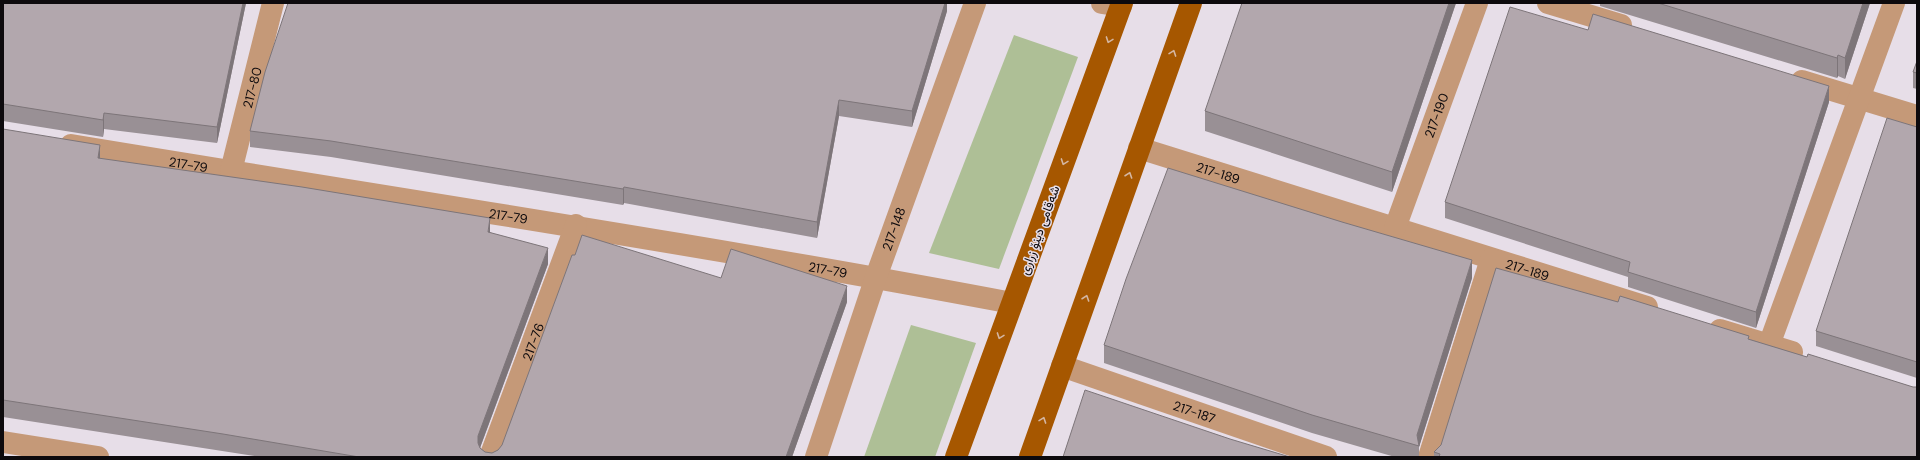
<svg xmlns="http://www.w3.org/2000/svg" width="1920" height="460" viewBox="0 0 1920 460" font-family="'DM Sans',Vazirmatn,sans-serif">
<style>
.park{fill:#aebf96}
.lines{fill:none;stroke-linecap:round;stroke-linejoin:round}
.minor{stroke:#c59978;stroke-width:22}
.primary{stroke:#a65700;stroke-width:22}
.wall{fill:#999095}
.shaded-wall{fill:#7d7579}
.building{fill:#b2a7ad;stroke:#7d7579}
.oneway{stroke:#d4b6a2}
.labels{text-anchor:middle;stroke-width:3;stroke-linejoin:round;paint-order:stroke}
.street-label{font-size:13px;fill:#0d0a0d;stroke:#e7dee8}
</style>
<rect width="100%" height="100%" fill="#e7dee8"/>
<!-- park -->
<g class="park">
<path d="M 1014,35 L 1078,57 L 999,269 L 929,253 Z"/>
<path d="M 911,325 L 976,343 L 935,457 L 864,457 Z"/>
</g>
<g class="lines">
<!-- minor -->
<g class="minor">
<path d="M 1102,3 L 1121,6"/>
<path d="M 1548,3 L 1621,25"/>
<path d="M 1802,81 L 1917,116"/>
<path id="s1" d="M 71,145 C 385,197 700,244 1012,303"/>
<path id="s2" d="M 1139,148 L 1647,307"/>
<path id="s3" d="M 231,171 L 273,3"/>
<path id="s4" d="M 1395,228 L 1477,3"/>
<path d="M 1720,330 L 1792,352"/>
<path d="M 1769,345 L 1894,3"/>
<path id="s5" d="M 1062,366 L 1326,457"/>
<path d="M 3,442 L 98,457"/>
<path id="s6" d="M 490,457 L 576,225"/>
<path id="s7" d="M 816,457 L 876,277 L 975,3"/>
<path d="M 1429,457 L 1491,259"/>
</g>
<!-- primary -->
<g class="primary">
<path d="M 956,457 L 1122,3"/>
<path d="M 1030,457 L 1191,3"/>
</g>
</g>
<!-- wall -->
<g class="wall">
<path d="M 3,3 L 246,3 L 217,143 L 104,129 L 103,137 L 3,121 Z"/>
<path d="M 947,3 L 947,11 L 912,127 L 839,116 L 817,238 L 624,203 L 623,205 L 331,157 L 250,147 L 250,131 Z"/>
<path d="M 1456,3 L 1392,192 L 1205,131 L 1205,111 Z"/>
<path d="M 1600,3 L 1870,3 L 1845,79 L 1838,76 L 1837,78 L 1600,6 Z"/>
<path d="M 1917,61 L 1917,89 L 1913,88 L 1913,72 Z"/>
<path d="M 1829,102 L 1756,328 L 1628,287 L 1628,277 L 1445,218 L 1445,202 Z"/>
<path d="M 1917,127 L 1917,378 L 1816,346 L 1816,331 Z"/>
<path d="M 3,129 L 100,158 L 490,232 L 548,264 L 480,448 L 485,452 L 492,453 L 498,450 L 721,278 L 847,302 L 792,457 L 261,457 L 3,417 Z"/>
<path d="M 1342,222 L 1472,278 L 1419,447 L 1419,457 L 1395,457 L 1312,433 L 1104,363 L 1104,345 Z"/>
<path d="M 1749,339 L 1807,357 L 1913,387 L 1917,457 L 1434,457 L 1434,452 Z"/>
</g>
<!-- shaded-wall -->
<g class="shaded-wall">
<path d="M 243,3 L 246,3 L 217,143 L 217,127 Z"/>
<path d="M 945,3 L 947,3 L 947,11 L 912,127 L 912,111 Z"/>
<path d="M 1449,3 L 1456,3 L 1392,192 L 1392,172 Z"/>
<path d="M 1863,3 L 1870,3 L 1845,79 L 1845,58 Z"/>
<path d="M 1838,55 L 1838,76 L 1837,78 L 1837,58 Z"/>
<path d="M 1829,86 L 1829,102 L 1756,328 L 1756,312 Z"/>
<path d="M 839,100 L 839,116 L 817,238 L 817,222 Z"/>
<path d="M 104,113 L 104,129 L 103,137 L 103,120 Z"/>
<path d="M 100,145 L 100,162 L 98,158 Z"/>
<path d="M 624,187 L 624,203 L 623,205 L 623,189 Z"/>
<path d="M 490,218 L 490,235 L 488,232 Z"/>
<path d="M 548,248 L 548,264 L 478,453 L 478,436 Z"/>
<path d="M 1472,260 L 1472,278 L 1419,447 L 1417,435 Z"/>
<path d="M 847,286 L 847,302 L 792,457 L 786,457 Z"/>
</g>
<!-- building -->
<g class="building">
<path d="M 3,3 L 243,3 L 217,127 L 104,113 L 103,120 L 3,104 Z"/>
<path d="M 288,3 L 945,3 L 912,111 L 839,100 L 817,222 L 624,187 L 623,189 L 331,141 L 250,131 L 265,72 Z"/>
<path d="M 1242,3 L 1449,3 L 1392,172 L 1205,111 Z"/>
<path d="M 1658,3 L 1863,3 L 1845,58 L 1838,55 L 1837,58 Z"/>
<path d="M 1510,7 L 1588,30 L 1593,14 L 1829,86 L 1756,312 L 1628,272 L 1630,262 L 1445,202 Z"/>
<path d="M 1917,61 L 1917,73 L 1913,72 Z"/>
<path d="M 1887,118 L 1917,127 L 1917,362 L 1816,331 Z"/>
<path d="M 3,129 L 100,145 L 98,158 L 302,187 L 490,218 L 488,232 L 548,248 L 478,436 L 478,443 L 480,448 L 485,452 L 492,453 L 498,450 L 502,445 L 572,255 L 575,255 L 582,235 L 721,278 L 731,249 L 847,286 L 786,457 L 359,457 L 223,434 L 3,400 Z"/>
<path d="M 1168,168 L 1342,222 L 1472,260 L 1417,435 L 1419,446 L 1312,415 L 1104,345 L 1126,279 Z"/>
<path d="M 1496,268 L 1618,302 L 1620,296 L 1749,336 L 1748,339 L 1807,357 L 1808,354 L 1913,387 L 1917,387 L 1917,457 L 1439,457 L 1440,454 L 1434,452 L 1441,445 Z"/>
<path d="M 1085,390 L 1230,439 L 1290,457 L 1063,457 Z"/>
</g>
<!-- one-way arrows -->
<defs><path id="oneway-chevron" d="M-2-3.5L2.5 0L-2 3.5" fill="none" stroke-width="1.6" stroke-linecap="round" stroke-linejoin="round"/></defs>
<g class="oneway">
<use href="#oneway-chevron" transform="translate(1109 40) rotate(110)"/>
<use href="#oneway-chevron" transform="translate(1173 53) rotate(-70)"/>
<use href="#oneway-chevron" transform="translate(1064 162) rotate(110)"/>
<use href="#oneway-chevron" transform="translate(1129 175) rotate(-71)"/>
<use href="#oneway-chevron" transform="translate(1086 298) rotate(-71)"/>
<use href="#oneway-chevron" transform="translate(1000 336) rotate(110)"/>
<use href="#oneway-chevron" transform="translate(1043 420) rotate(-70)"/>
</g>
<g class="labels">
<!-- street labels -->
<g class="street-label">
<text dy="5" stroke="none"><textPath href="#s3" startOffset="86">217-80</textPath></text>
<text dy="5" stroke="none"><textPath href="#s4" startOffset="120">217-190</textPath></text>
<text dy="5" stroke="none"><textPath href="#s1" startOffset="119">217-79</textPath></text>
<text dy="5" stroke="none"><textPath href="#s2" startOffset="83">217-189</textPath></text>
<text dy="5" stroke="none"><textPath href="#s1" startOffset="443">217-79</textPath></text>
<text dy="5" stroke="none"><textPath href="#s7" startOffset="241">217-148</textPath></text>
<text transform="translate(1039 230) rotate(-70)" y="5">شەقامی دینۆ زراری</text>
<text dy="5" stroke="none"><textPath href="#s1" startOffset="767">217-79</textPath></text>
<text dy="5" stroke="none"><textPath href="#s2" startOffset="407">217-189</textPath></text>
<text dy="5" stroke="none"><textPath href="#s6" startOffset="123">217-76</textPath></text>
<text dy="5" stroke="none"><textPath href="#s5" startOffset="140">217-187</textPath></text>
</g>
</g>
<!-- border -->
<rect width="1920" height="460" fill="none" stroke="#0d0a0d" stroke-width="8"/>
</svg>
